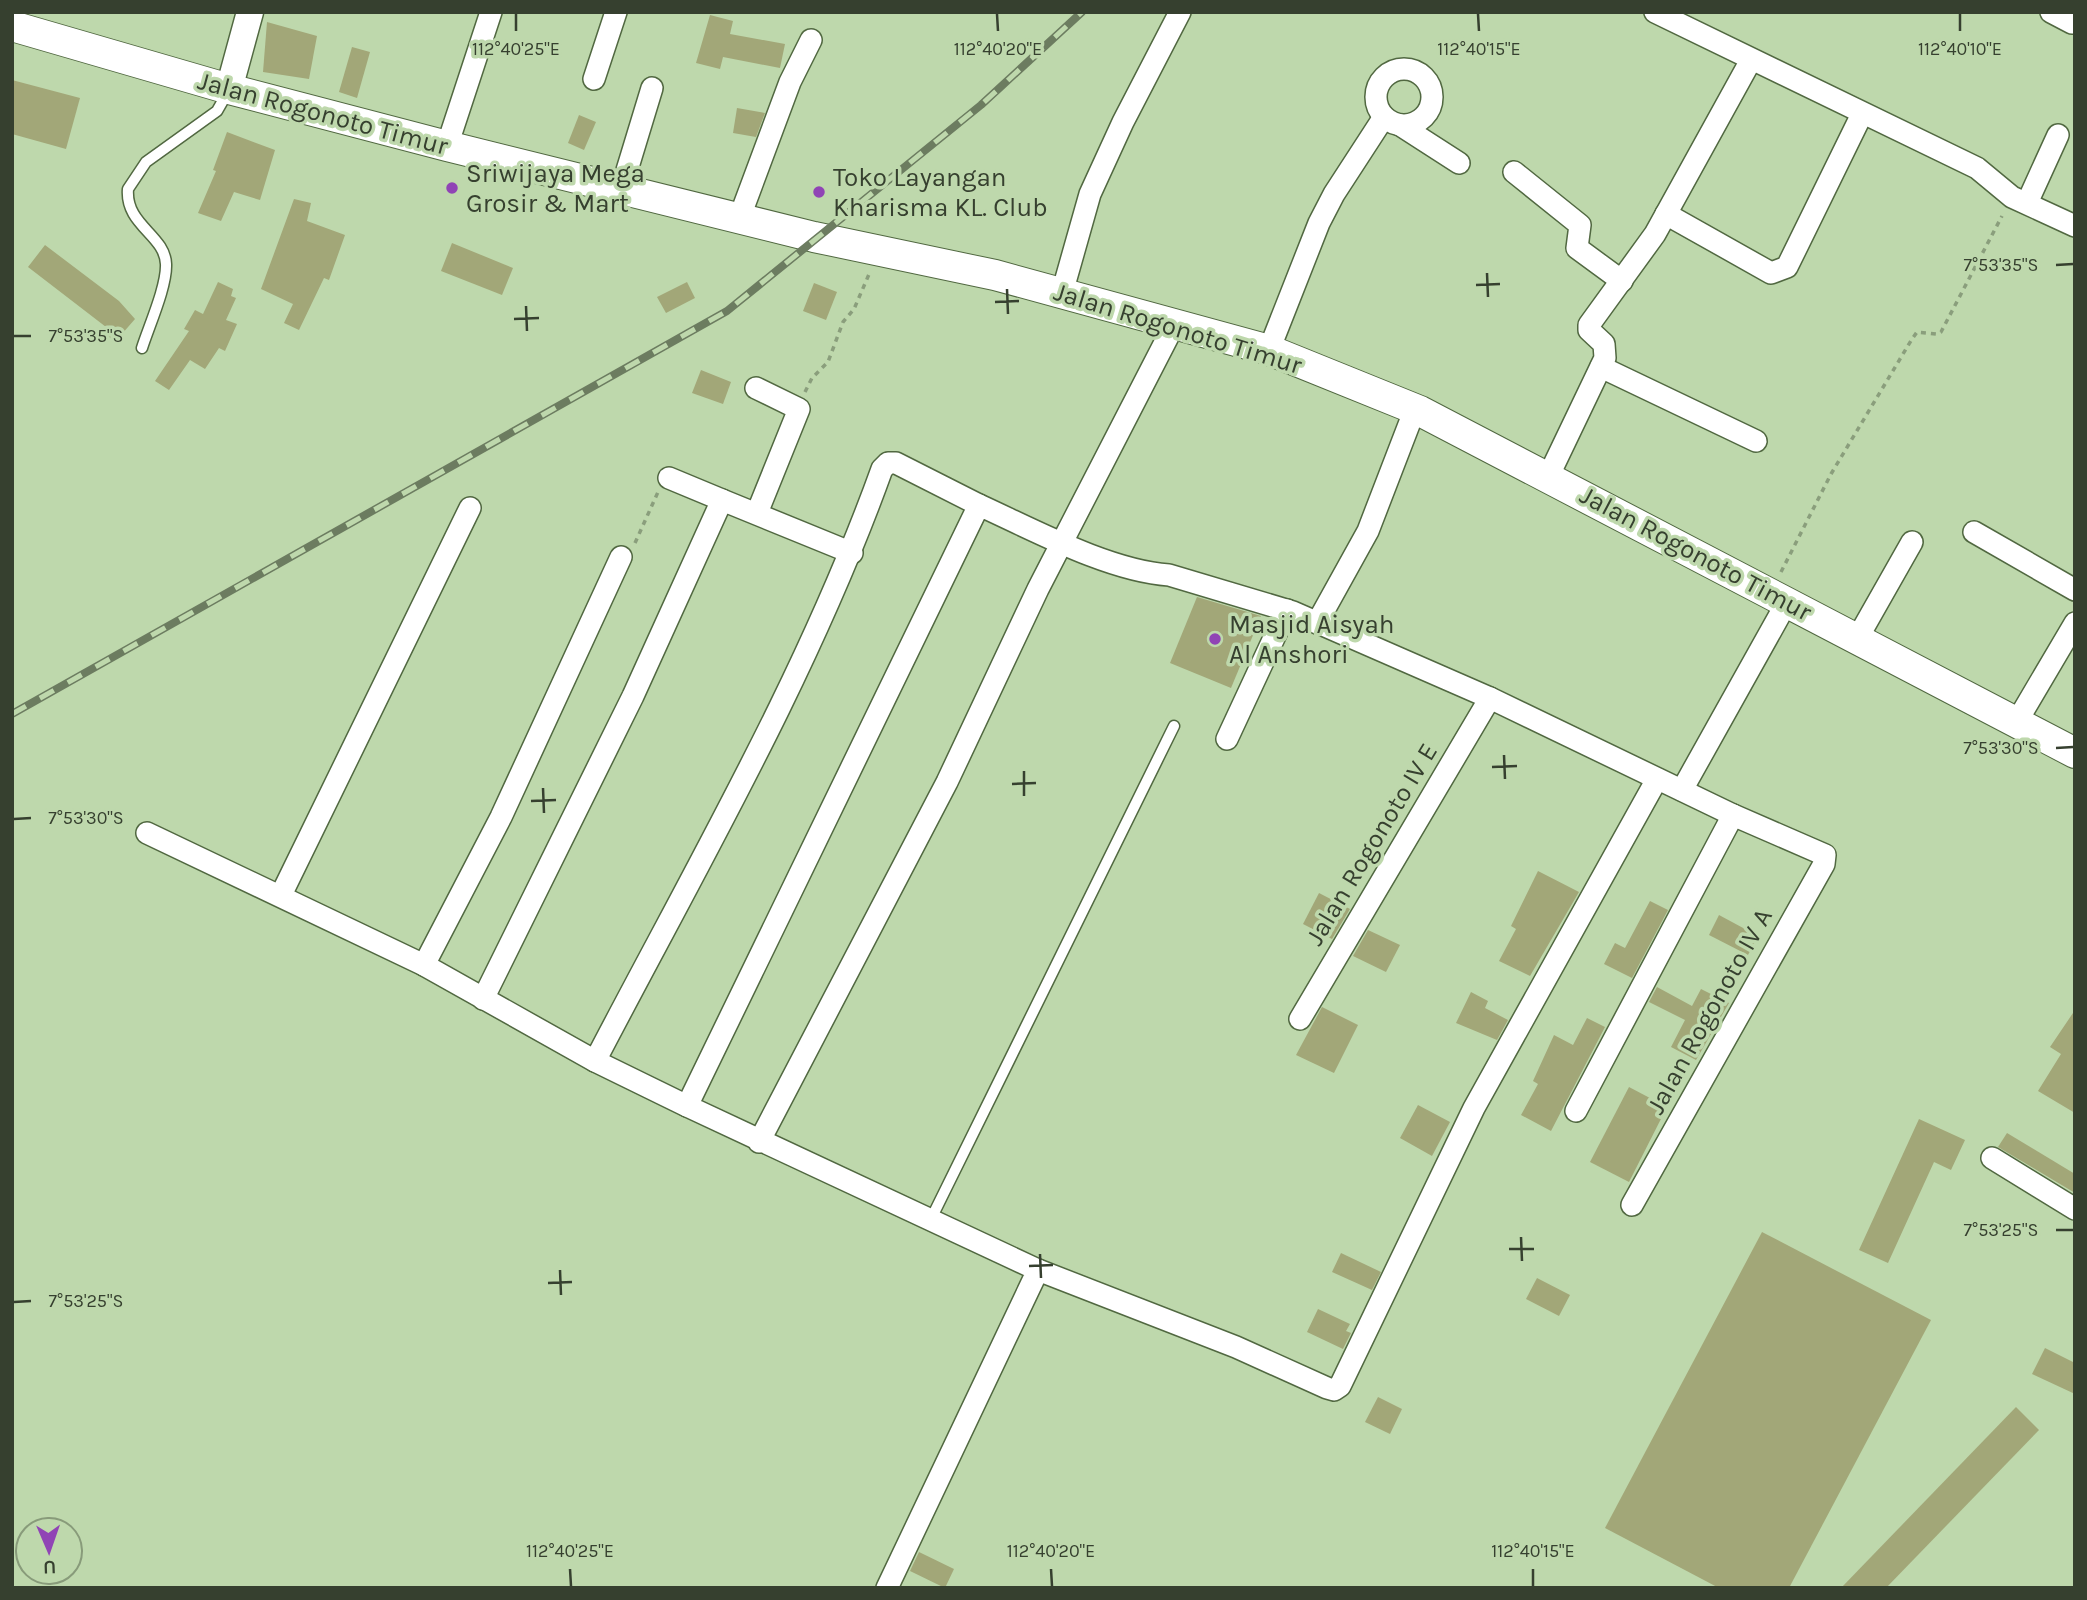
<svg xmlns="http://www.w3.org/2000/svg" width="2087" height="1600" viewBox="0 0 2087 1600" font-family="Karla,sans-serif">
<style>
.building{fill:#a2a778}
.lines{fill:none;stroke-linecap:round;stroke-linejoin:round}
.service-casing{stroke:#516841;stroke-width:13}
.minor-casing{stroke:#516841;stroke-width:24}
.tertiary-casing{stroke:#516841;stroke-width:29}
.secondary-casing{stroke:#516841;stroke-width:32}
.path{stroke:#8a9e7c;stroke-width:3.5;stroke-dasharray:5 5;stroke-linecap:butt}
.service{stroke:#fff;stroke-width:10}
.minor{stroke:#fff;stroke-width:21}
.tertiary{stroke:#fff;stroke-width:26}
.secondary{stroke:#fff;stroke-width:30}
.rail-casing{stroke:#6c7c60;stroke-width:8}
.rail{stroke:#bed8ac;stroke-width:5;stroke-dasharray:16;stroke-linecap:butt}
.ticks{fill:none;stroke:#36402f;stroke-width:2.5}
.poi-dot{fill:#9044b5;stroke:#bed8ac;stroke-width:2.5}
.labels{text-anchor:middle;stroke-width:7;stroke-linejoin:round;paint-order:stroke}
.street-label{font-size:26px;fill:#36402f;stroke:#bed8ac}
.poi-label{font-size:26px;fill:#36402f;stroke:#bed8ac;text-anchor:start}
.ticks-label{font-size:18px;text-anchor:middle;fill:#36402f;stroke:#bed8ac;stroke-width:7;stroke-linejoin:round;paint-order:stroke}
</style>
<rect width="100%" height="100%" fill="#bed8ac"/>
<!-- building -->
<g class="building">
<path d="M 710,15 L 733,21 L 730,34 L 785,44 L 780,68 L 723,57 L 720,69 L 696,63 Z"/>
<path d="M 267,22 L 317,36 L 309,79 L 263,72 Z"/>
<path d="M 352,47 L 370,52 L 357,98 L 339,92 Z"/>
<path d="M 12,80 L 80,98 L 66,149 L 12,134 Z"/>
<path d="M 737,108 L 765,113 L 756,137 L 733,133 Z"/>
<path d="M 579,115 L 596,122 L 584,150 L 568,143 Z"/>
<path d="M 227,132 L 275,150 L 260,200 L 234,192 L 221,221 L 198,213 L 216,171 L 213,170 Z"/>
<path d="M 294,199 L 311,203 L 307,221 L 345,235 L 329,280 L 324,278 L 299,330 L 284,323 L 293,304 L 261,289 Z"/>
<path d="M 452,243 L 513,268 L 502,295 L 441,271 Z"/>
<path d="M 45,245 L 119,301 L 135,319 L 115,342 L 102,331 L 106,327 L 28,267 Z"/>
<path d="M 218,282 L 233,289 L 231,296 L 236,298 L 226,320 L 237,324 L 225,351 L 219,348 L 205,369 L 190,360 L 169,390 L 155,381 L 189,331 L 184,329 L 195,310 L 203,314 Z"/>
<path d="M 687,282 L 695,298 L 666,313 L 657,297 Z"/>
<path d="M 814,283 L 837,292 L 826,320 L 803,311 Z"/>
<path d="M 701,370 L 731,382 L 723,404 L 692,393 Z"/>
<path d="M 1197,597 L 1261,616 L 1231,688 L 1170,663 Z"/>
<path d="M 1538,871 L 1579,892 L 1530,976 L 1499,961 L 1516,929 L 1511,926 Z"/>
<path d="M 1319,893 L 1350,909 L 1332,939 L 1303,924 Z"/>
<path d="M 1650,901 L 1668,910 L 1632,978 L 1604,964 L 1615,943 L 1625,948 Z"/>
<path d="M 1719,915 L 1758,936 L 1748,955 L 1709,935 Z"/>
<path d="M 1368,930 L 1400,945 L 1386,972 L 1353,956 Z"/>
<path d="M 1657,987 L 1692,1006 L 1701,989 L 1729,1003 L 1696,1060 L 1671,1047 L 1685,1020 L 1649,1002 Z"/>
<path d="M 1471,992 L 1488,1001 L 1485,1008 L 1508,1020 L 1497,1040 L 1456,1023 Z"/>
<path d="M 1322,1007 L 1358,1025 L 1334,1073 L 1296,1055 Z"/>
<path d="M 2075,1010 L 2075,1113 L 2038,1091 L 2061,1054 L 2050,1047 Z"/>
<path d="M 1587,1018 L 1605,1027 L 1551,1131 L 1521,1115 L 1538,1084 L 1533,1081 L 1554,1035 L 1573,1045 Z"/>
<path d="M 1629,1087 L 1667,1107 L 1629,1182 L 1590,1162 Z"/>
<path d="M 1418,1105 L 1450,1122 L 1432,1156 L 1400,1138 Z"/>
<path d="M 1919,1119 L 1965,1140 L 1951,1170 L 1934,1162 L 1888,1263 L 1859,1250 Z"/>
<path d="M 2007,1133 L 2075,1174 L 2075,1193 L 1998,1147 Z"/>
<path d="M 1762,1232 L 1931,1320 L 1789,1588 L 1719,1588 L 1605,1528 Z"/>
<path d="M 1341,1253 L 1381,1272 L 1372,1290 L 1332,1272 Z"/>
<path d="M 1537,1278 L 1570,1295 L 1559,1316 L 1526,1299 Z"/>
<path d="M 1318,1309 L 1350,1324 L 1346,1331 L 1351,1333 L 1343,1349 L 1307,1332 Z"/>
<path d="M 2045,1348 L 2075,1363 L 2075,1394 L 2032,1374 Z"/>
<path d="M 1378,1397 L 1402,1409 L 1390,1434 L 1365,1422 Z"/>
<path d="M 2016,1407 L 2039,1430 L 1886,1588 L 1841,1588 Z"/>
<path d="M 919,1552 L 954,1569 L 945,1588 L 910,1571 Z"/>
</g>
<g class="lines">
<!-- service casing -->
<g class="service-casing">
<g id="service">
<path d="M 142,348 C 149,326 167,286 166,264 C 165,235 125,225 128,189 L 146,162 L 217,111 L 229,90"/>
<path d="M 930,1221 L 1174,726"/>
</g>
</g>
<!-- minor casing -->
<g class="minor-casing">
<g id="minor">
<path d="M 1655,12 L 1977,168 L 2012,197 L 2075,226"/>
<path d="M 2051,12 L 2072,23"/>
<circle cx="1404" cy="97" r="28"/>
<path d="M 594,79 L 616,12"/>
<path d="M 1400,125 L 1459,163"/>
<path d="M 447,146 L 491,12"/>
<path d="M 1514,172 L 1580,225 L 1577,248 L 1622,281"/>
<path d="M 621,190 L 652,88"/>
<path d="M 2027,203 L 2058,135"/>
<path d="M 1666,214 L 1771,273 L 1787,267 L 1862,114"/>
<path d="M 739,219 L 790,82 L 811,40"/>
<path d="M 1062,293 L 1090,194 L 1123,122 L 1180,12"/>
<path d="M 1269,350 L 1319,223 L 1334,194 L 1384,117"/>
<path d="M 1601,367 L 1756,441"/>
<path d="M 756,388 L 799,409 L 757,513"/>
<path d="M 1549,475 L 1605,358 L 1604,344 L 1589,330 L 1589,325 L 1655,234 L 1751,60"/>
<path d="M 669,478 L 722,500"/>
<path d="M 1974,532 L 2075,590"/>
<path d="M 1317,623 L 1368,531 L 1415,409"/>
<path d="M 1857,639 L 1912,542"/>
<path d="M 2016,723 L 2075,623"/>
<path d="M 1227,739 L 1287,610"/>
<path d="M 1682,790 L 1787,602"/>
<path d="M 147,833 L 424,965 L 595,1061 L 687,1106"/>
<path d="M 281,895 L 470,508"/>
<path d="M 424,965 L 501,817 L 621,557"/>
<path d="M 483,999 L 633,696 L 722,500 L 852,553"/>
<path d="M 1300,1019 L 1490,698"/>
<path d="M 595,1061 C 696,867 808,675 882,469 L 888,463 L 896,463 L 979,505"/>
<path d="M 1576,1111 L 1733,815"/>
<path d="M 759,1142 L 947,782 L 1038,589 L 1175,323"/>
<path d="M 1992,1158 L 2075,1209"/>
<path d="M 1038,1270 L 1236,1347 L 1327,1388 L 1334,1390 L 1340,1386 L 1474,1108 L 1657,779"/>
<path d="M 887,1588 L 1038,1270 L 687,1106 L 979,505 C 1034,530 1109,571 1169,575 L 1293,612 L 1490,698 L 1733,815 L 1825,855 L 1824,864 L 1632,1205"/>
</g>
</g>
<!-- tertiary casing -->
<g class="tertiary-casing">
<path id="tertiary" d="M 229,89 L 250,12"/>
</g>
<!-- secondary casing -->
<g class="secondary-casing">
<path id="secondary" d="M 12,26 L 229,89 L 447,146 L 814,237 L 995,275 L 1269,350 L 1420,411 L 2075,753"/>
</g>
<!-- path -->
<g class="path">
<path d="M 805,392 L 812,378 L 828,362 L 843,322 L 854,309 L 870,272"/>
<path d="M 635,543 L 658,492"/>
<path d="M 1781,572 L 1831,474 L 1912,339 L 1917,332 L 1937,334 L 1941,332 L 2002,216"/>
</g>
<!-- service -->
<use href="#service" class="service"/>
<!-- minor -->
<use href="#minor" class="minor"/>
<!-- tertiary -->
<use href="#tertiary" class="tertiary"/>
<!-- secondary -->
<use href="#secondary" class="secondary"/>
<!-- rail casing -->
<g class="rail-casing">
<path id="rail" d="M 12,714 L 727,311 L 981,105 L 1082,12"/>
</g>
<!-- rail -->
<use href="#rail" class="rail"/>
</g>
<!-- ticks -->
<path class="ticks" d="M 516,14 L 516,31M 997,14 L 998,31M 1478,14 L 1479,31M 1960,14 L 1960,31M 2056,265 L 2073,264M 1487,273 L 1488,297M 1476,285 L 1500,284M 1007,289 L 1008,314M 995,302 L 1019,301M 526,306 L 527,331M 514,319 L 539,318M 14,336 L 31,336M 2056,748 L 2073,747M 1504,755 L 1505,779M 1492,767 L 1517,766M 1024,771 L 1024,796M 1012,784 L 1036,783M 543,788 L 544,813M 531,801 L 556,800M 14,819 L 31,818M 2056,1230 L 2073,1230M 1521,1237 L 1522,1261M 1509,1249 L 1534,1249M 1040,1254 L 1041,1278M 1029,1266 L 1053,1265M 560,1270 L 561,1295M 548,1283 L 572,1282M 14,1302 L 31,1301M 570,1569 L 571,1586M 1051,1569 L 1052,1586M 1533,1569 L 1533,1586"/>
<!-- markers -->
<g class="poi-dot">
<circle cx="452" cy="188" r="7"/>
<circle cx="819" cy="192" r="7"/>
<circle cx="1215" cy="639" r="7"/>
</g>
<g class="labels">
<!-- street labels -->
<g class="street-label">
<text transform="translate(323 113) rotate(15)" y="9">Jalan Rogonoto Timur</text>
<text transform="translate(1178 328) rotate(17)" y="9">Jalan Rogonoto Timur</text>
<text transform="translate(1696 553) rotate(28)" y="9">Jalan Rogonoto Timur</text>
<text transform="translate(1371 844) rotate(-59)" y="9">Jalan Rogonoto IV E</text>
<text transform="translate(1709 1011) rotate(-61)" y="9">Jalan Rogonoto IV A</text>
</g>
<!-- poi labels -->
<g class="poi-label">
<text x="466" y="182">Sriwijaya Mega<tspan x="466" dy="30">Grosir &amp; Mart</tspan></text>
<text x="833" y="186">Toko Layangan<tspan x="833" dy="30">Kharisma KL. Club</tspan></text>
<text x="1229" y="633">Masjid Aisyah<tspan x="1229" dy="30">Al Anshori</tspan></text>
</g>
</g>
<g class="ticks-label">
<text x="516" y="55">112°40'25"E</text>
<text x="998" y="55">112°40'20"E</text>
<text x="1479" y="55">112°40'15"E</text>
<text x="1960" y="55">112°40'10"E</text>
<text x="2001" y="271">7°53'35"S</text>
<text x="86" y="342">7°53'35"S</text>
<text x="2001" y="754">7°53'30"S</text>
<text x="86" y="824">7°53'30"S</text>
<text x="2001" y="1236">7°53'25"S</text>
<text x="86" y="1307">7°53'25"S</text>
<text x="570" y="1557">112°40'25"E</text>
<text x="1051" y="1557">112°40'20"E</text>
<text x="1533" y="1557">112°40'15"E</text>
</g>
<!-- border -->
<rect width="2087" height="1600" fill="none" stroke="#36402f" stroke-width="28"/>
<!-- north arrow -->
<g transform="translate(49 1551) rotate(178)"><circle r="33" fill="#bed8ac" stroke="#889b7a" stroke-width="2"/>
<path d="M0-5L12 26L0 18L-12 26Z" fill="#9044b5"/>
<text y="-10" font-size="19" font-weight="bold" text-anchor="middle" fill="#36402f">U</text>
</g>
</svg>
